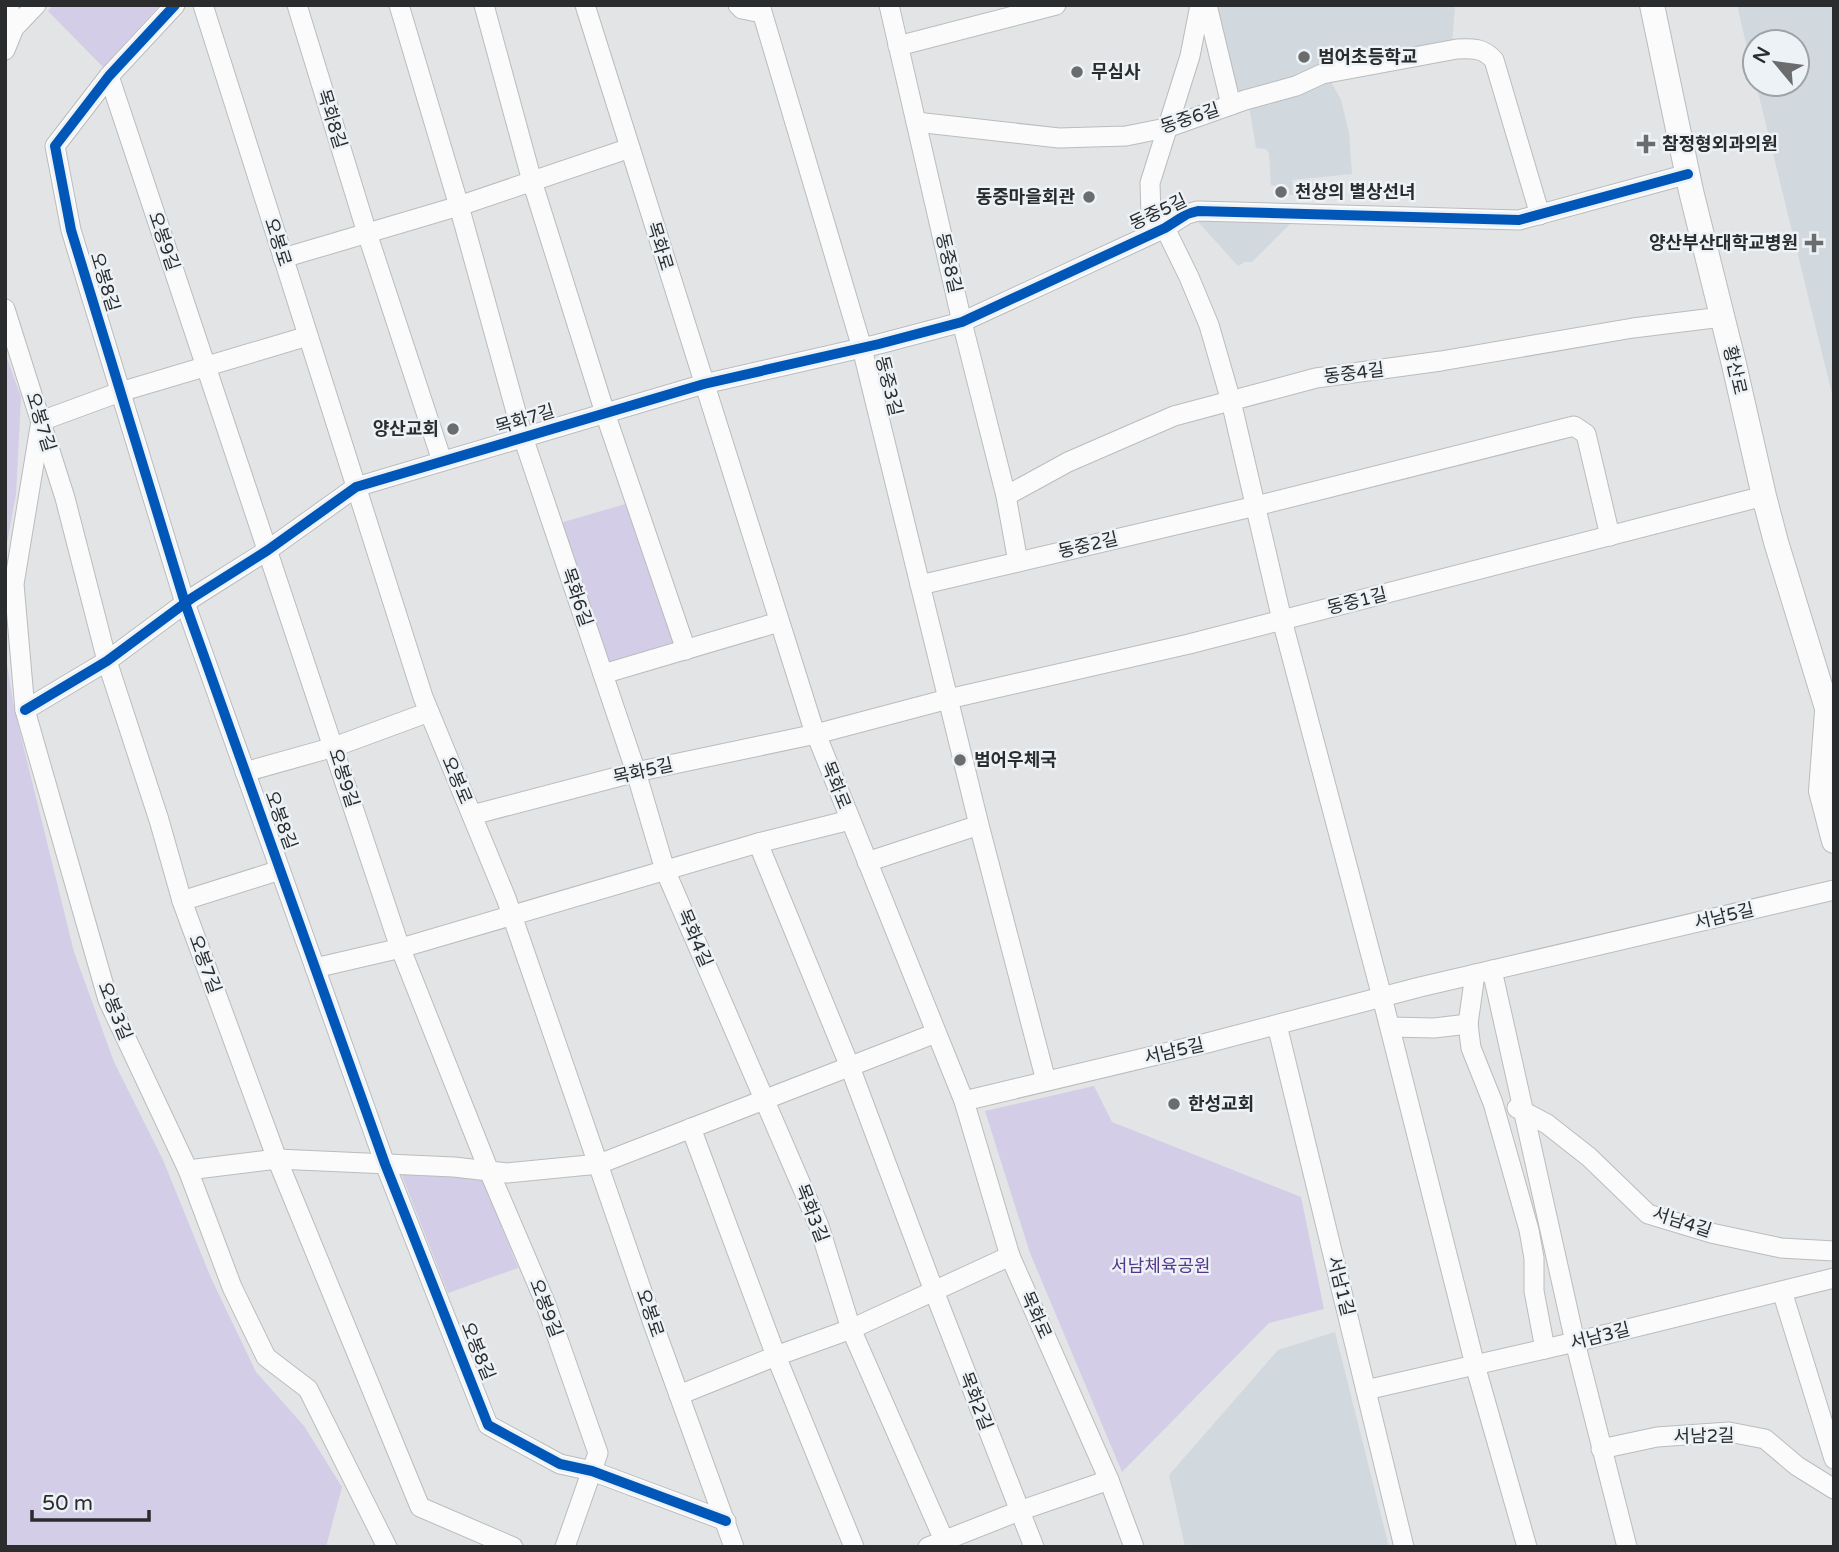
<svg xmlns="http://www.w3.org/2000/svg" width="1839" height="1552" viewBox="0 0 1839 1552" font-family="'Varela Round','Noto Sans KR',sans-serif">
<style>
.built{fill:#d1d8de}
.green{fill:#d3cde8}
.lines{fill:none;stroke-linecap:round;stroke-linejoin:round}
.minor-casing{stroke:#babcbd;stroke-width:21}
.major-casing{stroke:#babcbd;stroke-width:26}
.minor{stroke:#fbfbfb;stroke-width:19}
.major{stroke:#fbfbfb;stroke-width:24}
.cycleway-casing{stroke:#edf2f6;stroke-width:15}
.cycleway{stroke:#0057b8;stroke-width:10}
.poi-dot{fill:#6a6c6e;stroke:#edf2f6;stroke-width:2.5}
.labels{text-anchor:middle;stroke-width:5;stroke-linejoin:round;paint-order:stroke}
.poi-label{font-size:18px;font-weight:bold;fill:#2a2c2d;stroke:#edf2f6;text-anchor:start}
.street-label{font-size:18px;fill:#2a2c2d;stroke:#edf2f6}
.park-label{font-size:18px;fill:#56378c;stroke:#edf2f6}
</style>
<rect width="100%" height="100%" fill="#e2e4e6"/>
<!-- built -->
<g class="built">
<path d="M 1215,5 L 1455,5 L 1452,44 L 1245,95 L 1237,89 Z"/>
<path d="M 1737,5 L 1834,5 L 1834,402 L 1756,84 L 1797,84 L 1797,42 L 1755,42 L 1755,81 Z"/>
<path d="M 1329,78 L 1341,100 L 1349,133 L 1352,174 L 1292,180 L 1293,195 L 1286,195 L 1285,188 L 1271,185 L 1269,153 L 1266,149 L 1256,148 L 1249,105 Z"/>
<path d="M 1199,218 L 1293,221 L 1252,262 L 1245,262 L 1238,266 L 1199,223 Z"/>
<path d="M 1335,1332 L 1389,1547 L 1185,1547 L 1169,1475 L 1278,1350 Z"/>
</g>
<!-- green -->
<g class="green">
<path d="M 53,5 L 160,5 L 103,67 L 48,11 Z"/>
<path d="M 5,353 L 21,397 L 16,494 L 5,554 Z"/>
<path d="M 629,503 L 676,646 L 606,667 L 560,523 Z"/>
<path d="M 5,651 L 14,708 L 74,952 L 114,1062 L 163,1160 L 211,1278 L 256,1372 L 304,1426 L 342,1487 L 326,1547 L 5,1547 Z"/>
<path d="M 1094,1086 L 1112,1122 L 1301,1197 L 1324,1309 L 1269,1323 L 1122,1472 L 1030,1253 L 985,1111 Z"/>
<path d="M 401,1173 L 482,1177 L 518,1268 L 448,1293 Z"/>
</g>
<g class="lines">
<!-- minor casing -->
<g class="minor-casing">
<g id="minor">
<path d="M 8,5 L 14,28"/>
<path d="M 175,5 L 109,76 L 55,146 L 71,230 L 185,603 L 385,1164 L 488,1425 L 560,1464 L 592,1471 L 726,1521"/>
<path d="M 203,5 L 423,697 L 506,898 L 654,1326 L 734,1547"/>
<path d="M 297,5 L 367,233 L 442,461"/>
<path d="M 399,5 L 459,206 L 523,437 L 636,772 L 665,870 L 819,1226 L 851,1329 L 947,1547"/>
<path d="M 484,5 L 532,181 L 605,413 L 686,650"/>
<path d="M 585,5 L 812,724 L 964,1101 L 1010,1256 L 1109,1480 L 1134,1547"/>
<path d="M 738,5 L 742,9 L 762,13"/>
<path d="M 760,5 L 862,348 L 979,825 L 1046,1081"/>
<path d="M 889,5 L 962,322 L 1006,496 L 1018,562"/>
<path d="M 1200,5 L 1190,56 L 1150,183 L 1151,216 L 1165,228 L 1189,277 L 1209,325 L 1231,401 L 1282,620 L 1382,997 L 1475,1365 L 1527,1547"/>
<path d="M 1207,5 L 1231,105"/>
<path d="M 898,46 L 1056,5"/>
<path d="M 5,50 L 14,28 L 36,5"/>
<path d="M 109,76 L 398,942 L 489,1171 L 545,1302 L 598,1453 L 565,1547"/>
<path d="M 916,122 L 1059,138 L 1126,136 L 1166,128 L 1245,100 L 1296,86 L 1322,74 L 1457,49 C 1473,48 1483,48 1494,60 L 1540,215"/>
<path d="M 283,258 L 459,206 L 630,148"/>
<path d="M 5,309 L 65,498 L 107,661 L 159,820 L 182,901 L 277,1159 L 420,1507 L 513,1547"/>
<path d="M 308,336 L 120,392 L 41,421 L 14,584 L 25,710 L 108,1000 L 188,1170 L 232,1287 L 266,1357 L 308,1389 L 387,1547"/>
<path d="M 1006,496 L 1068,462 L 1174,416 L 1316,378 L 1441,361 L 1633,328 L 1722,317"/>
<path d="M 920,585 L 1256,506 L 1574,426 L 1586,434 L 1610,536"/>
<path d="M 603,674 L 779,622"/>
<path d="M 25,710 L 107,661 L 192,598 L 268,550 L 356,487 L 704,384 L 879,344 L 962,322 L 1165,228 L 1187,214 L 1198,211 L 1519,220 L 1688,174"/>
<path d="M 245,772 L 334,747 L 429,712"/>
<path d="M 472,815 L 636,772 L 816,734 L 948,699 L 1189,644 L 1764,496"/>
<path d="M 758,843 L 850,1067 L 934,1291 L 1034,1547"/>
<path d="M 867,862 L 979,825"/>
<path d="M 182,901 L 280,870"/>
<path d="M 315,968 L 401,948 L 758,843 L 850,820"/>
<path d="M 1492,970 L 1575,1342 L 1627,1547"/>
<path d="M 1475,974 L 1468,1024 L 1471,1048 L 1493,1103 L 1529,1230 L 1534,1258 L 1534,1291 L 1545,1349"/>
<path d="M 1277,1025 L 1404,1547"/>
<path d="M 1390,1027 L 1434,1028 L 1468,1024"/>
<path d="M 964,1101 L 1207,1043 L 1420,987 L 1834,890"/>
<path d="M 1517,1108 L 1547,1124 L 1589,1157 L 1648,1214 L 1711,1233 L 1781,1248 L 1834,1251"/>
<path d="M 691,1128 L 776,1356 L 854,1547"/>
<path d="M 188,1170 L 277,1159 L 454,1167 L 507,1173 L 599,1164 L 936,1033"/>
<path d="M 1782,1291 L 1834,1459"/>
<path d="M 1366,1390 L 1575,1342 L 1834,1278"/>
<path d="M 679,1395 L 776,1356 L 851,1329 L 1010,1256"/>
<path d="M 1601,1449 L 1657,1437 L 1729,1432 L 1765,1439 L 1797,1466 L 1834,1489"/>
<path d="M 928,1547 L 1019,1511 L 1109,1480"/>
</g>
</g>
<!-- major casing -->
<g class="major-casing">
<g id="major">
<path d="M 1652,5 L 1691,191 L 1733,360 L 1764,496 L 1776,542 L 1834,731"/>
<path d="M 1827,712 L 1821,791 L 1834,841"/>
</g>
</g>
<!-- minor -->
<use href="#minor" class="minor"/>
<!-- major -->
<use href="#major" class="major"/>
<!-- cycleway casing -->
<g class="cycleway-casing">
<g id="cycleway">
<path d="M 175,5 L 109,76 L 55,146 L 71,230 L 185,603 L 385,1164 L 488,1425 L 560,1464 L 592,1471 L 726,1521"/>
<path d="M 25,710 L 107,661 L 192,598 L 268,550 L 356,487 L 704,384 L 879,344 L 962,322 L 1165,228 L 1187,214 L 1198,211 L 1519,220 L 1688,174"/>
</g>
</g>
<!-- cycleway -->
<use href="#cycleway" class="cycleway"/>
</g>
<!-- markers -->
<g class="poi-dot">
<circle cx="1304" cy="57" r="7"/>
<circle cx="1077" cy="72" r="7"/>
<path d="M1642.5 133.5h7v7h7v7h-7v7h-7v-7h-7v-7h7z"/>
<circle cx="1281" cy="192" r="7"/>
<circle cx="1089" cy="197" r="7"/>
<path d="M1810.5 232.5h7v7h7v7h-7v7h-7v-7h-7v-7h7z"/>
<circle cx="453" cy="429" r="7"/>
<circle cx="960" cy="760" r="7"/>
<circle cx="1174" cy="1104" r="7"/>
</g>
<g class="labels">
<!-- poi labels -->
<g class="poi-label">
<text x="1318" y="63">범어초등학교</text>
<text x="1091" y="78">무심사</text>
<text x="1662" y="150">참정형외과의원</text>
<text x="1295" y="198">천상의 별상선녀</text>
<text x="1075" y="203" text-anchor="end">동중마을회관</text>
<text x="1798" y="249" text-anchor="end">양산부산대학교병원</text>
<text x="439" y="435" text-anchor="end">양산교회</text>
<text x="974" y="766">범어우체국</text>
<text x="1188" y="1110">한성교회</text>
</g>
<!-- street labels -->
<g class="street-label">
<text transform="translate(1190 118) rotate(-18)" y="6">동중6길</text>
<text transform="translate(332 119) rotate(73)" y="6">목화8길</text>
<text transform="translate(1158 212) rotate(-25)" y="6">동중5길</text>
<text transform="translate(164 241) rotate(71)" y="6">오봉9길</text>
<text transform="translate(278 242) rotate(72)" y="6">오봉로</text>
<text transform="translate(660 246) rotate(73)" y="6">목화로</text>
<text transform="translate(949 263) rotate(77)" y="6">동중8길</text>
<text transform="translate(105 282) rotate(73)" y="6">오봉8길</text>
<text transform="translate(1735 370) rotate(77)" y="6">황산로</text>
<text transform="translate(1354 373) rotate(-7)" y="6">동중4길</text>
<text transform="translate(889 386) rotate(76)" y="6">동중3길</text>
<text transform="translate(525 419) rotate(-17)" y="6">목화7길</text>
<text transform="translate(41 422) rotate(73)" y="6">오봉7길</text>
<text transform="translate(1088 545) rotate(-13)" y="6">동중2길</text>
<text transform="translate(577 597) rotate(71)" y="6">목화6길</text>
<text transform="translate(1357 601) rotate(-14)" y="6">동중1길</text>
<text transform="translate(643 771) rotate(-13)" y="6">목화5길</text>
<text transform="translate(344 778) rotate(72)" y="6">오봉9길</text>
<text transform="translate(457 780) rotate(67)" y="6">오봉로</text>
<text transform="translate(836 785) rotate(68)" y="6">목화로</text>
<text transform="translate(281 820) rotate(70)" y="6">오봉8길</text>
<text transform="translate(1724 916) rotate(-13)" y="6">서남5길</text>
<text transform="translate(695 938) rotate(67)" y="6">목화4길</text>
<text transform="translate(205 964) rotate(70)" y="6">오봉7길</text>
<text transform="translate(115 1011) rotate(68)" y="6">오봉3길</text>
<text transform="translate(1174 1051) rotate(-13)" y="6">서남5길</text>
<text transform="translate(812 1213) rotate(69)" y="6">목화3길</text>
<text transform="translate(1682 1222) rotate(18)" y="6">서남4길</text>
<text transform="translate(1341 1286) rotate(76)" y="6">서남1길</text>
<text transform="translate(546 1308) rotate(69)" y="6">오봉9길</text>
<text transform="translate(650 1313) rotate(71)" y="6">오봉로</text>
<text transform="translate(1036 1315) rotate(66)" y="6">목화로</text>
<text transform="translate(1600 1336) rotate(-14)" y="6">서남3길</text>
<text transform="translate(478 1351) rotate(68)" y="6">오봉8길</text>
<text transform="translate(976 1401) rotate(69)" y="6">목화2길</text>
<text transform="translate(1704 1436) rotate(-1)" y="6">서남2길</text>
</g>
<!-- park labels -->
<g class="park-label">
<text x="1161" y="1272">서남체육공원</text>
</g>
</g>
<!-- border -->
<rect width="1839" height="1552" fill="none" stroke="#2a2c2d" stroke-width="14"/>
<!-- north arrow -->
<g transform="translate(1776 63) rotate(299)"><circle r="33" fill="#edf2f6" stroke="#9fa3a6" stroke-width="2"/>
<path d="M0-5L12 26L0 18L-12 26Z" fill="#6a6c6e"/>
<text y="-10" font-size="19" font-weight="bold" text-anchor="middle" fill="#2a2c2d">N</text>
</g>
<!-- scale -->
<path d="M32 1510v10h117v-10" fill="none" stroke="#2a2c2d" stroke-width="3.5"/>
<text x="42" y="1510" font-size="21" fill="#2a2c2d" stroke="#edf2f6" stroke-width="5" paint-order="stroke">50 m</text>
</svg>
